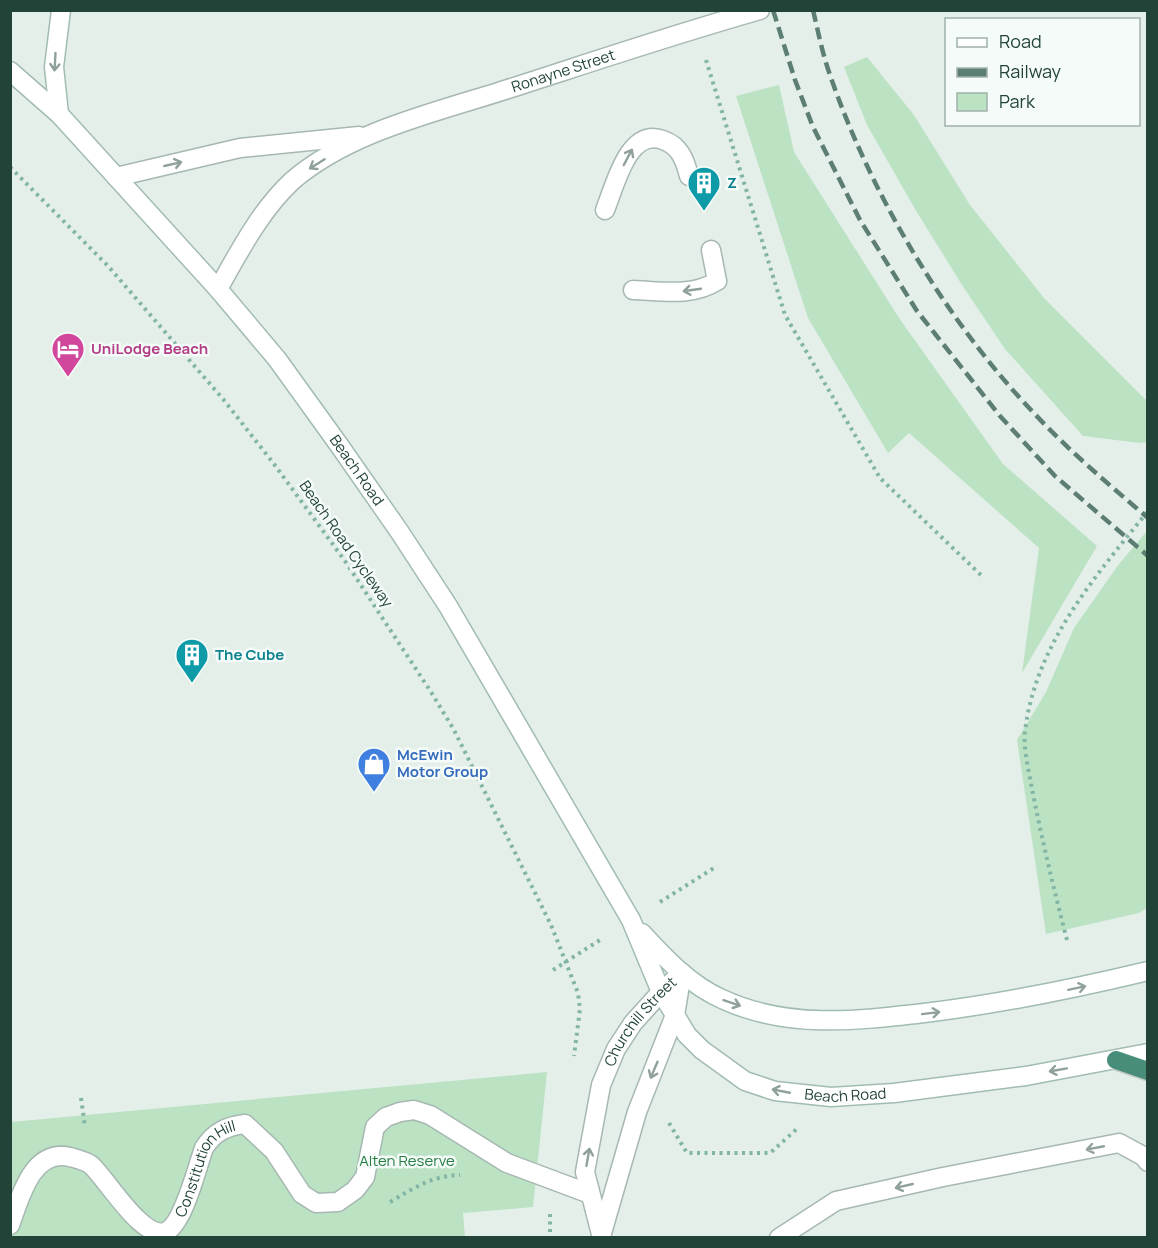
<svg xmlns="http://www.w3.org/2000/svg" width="1158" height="1248" viewBox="0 0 1158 1248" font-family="Manrope,sans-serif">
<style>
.green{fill:#bce2c4}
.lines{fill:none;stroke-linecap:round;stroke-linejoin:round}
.service-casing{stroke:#a6b8b1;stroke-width:21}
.minor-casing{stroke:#a6b8b1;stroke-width:21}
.secondary-casing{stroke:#a1bcb1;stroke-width:21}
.trunk-casing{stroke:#c1cac7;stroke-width:21}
.path{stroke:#82b5a3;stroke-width:4;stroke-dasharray:3 4.5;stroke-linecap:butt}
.service{stroke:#fff;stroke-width:18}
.minor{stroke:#fff;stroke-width:18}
.secondary{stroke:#fff;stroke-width:18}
.trunk{stroke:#488d7a;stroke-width:18}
.rail{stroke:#5c7e73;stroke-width:4.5;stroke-dasharray:12 6;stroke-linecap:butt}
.oneway{stroke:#90a19c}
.labels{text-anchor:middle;stroke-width:5;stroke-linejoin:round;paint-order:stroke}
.street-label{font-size:15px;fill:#214338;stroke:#f5fbf8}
.culture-label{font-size:15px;font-weight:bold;fill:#0d838f;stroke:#f5fbf8;text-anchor:start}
.hotel-label{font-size:15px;font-weight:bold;fill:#b23c85;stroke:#f5fbf8;text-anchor:start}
.shop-label{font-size:15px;font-weight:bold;fill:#366cbe;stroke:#f5fbf8;text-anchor:start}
.park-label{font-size:15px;fill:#277e45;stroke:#f5fbf8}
</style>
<rect width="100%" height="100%" fill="#e4efea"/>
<!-- green -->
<g class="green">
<path d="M 867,57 L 914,115 L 970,205 L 1044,298 L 1147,401 L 1147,442 L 1140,443 L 1083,436 L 1005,349 L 962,285 L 915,209 L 867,125 L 844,67 Z"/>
<path d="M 779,85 L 794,152 L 899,318 L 1003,464 L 1097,546 L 1022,673 L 1039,548 L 909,433 L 888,453 L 808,318 L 736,96 Z"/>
<path d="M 1147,531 L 1147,908 L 1139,913 L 1046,934 L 1017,740 L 1046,692 L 1074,628 L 1119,564 Z"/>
<path d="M 547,1072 L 533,1207 L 463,1213 L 465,1237 L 11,1238 L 11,1122 Z"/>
</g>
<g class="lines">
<!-- service casing -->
<g class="service-casing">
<g id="service">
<path d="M 605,210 C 615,186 628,127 663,140 C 680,146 685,160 689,176"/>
<path d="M 633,290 C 661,291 692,297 717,281 L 711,250"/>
<path id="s1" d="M 10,1225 C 20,1198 32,1148 70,1157 C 77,1159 86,1161 91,1165 C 107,1179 144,1243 167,1231 C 184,1222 197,1167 204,1148 C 214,1132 227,1126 245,1124 L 274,1151 L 302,1194 L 316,1203 L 338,1202 L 355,1190 L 365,1177 L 375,1127 L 386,1117 L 400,1112 L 414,1110 L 430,1115 L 507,1163 L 590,1194"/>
<path d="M 779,1238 L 836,1201 L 943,1177 L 1119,1143 L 1143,1156 L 1148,1162"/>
</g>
</g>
<!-- minor casing -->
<g class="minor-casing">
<g id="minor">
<path d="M 116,177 L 240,148 L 359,136"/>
<path id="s2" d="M 218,289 C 239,252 260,211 292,181 C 350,131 437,112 508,89 C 592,62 675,34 760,10"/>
<path d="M 602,1233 L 637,1112 L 675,1015 L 682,973"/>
<path id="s3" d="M 602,1238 L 585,1172 L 601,1085 L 616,1049 L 633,1023 L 661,992 L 682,973"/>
</g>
</g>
<!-- secondary casing -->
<g class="secondary-casing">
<g id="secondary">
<path id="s4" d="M 10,71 L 59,114 L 218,289 L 277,359 L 339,445 L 399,531 L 448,606 L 631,920 L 661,992 L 675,1015 L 687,1035 L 702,1050 L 745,1081 L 775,1091 L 831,1097 L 894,1093 L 1026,1076 L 1148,1053"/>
<path d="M 59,114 L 54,67 L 61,10"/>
<path d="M 642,933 C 665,958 690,985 722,999 C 786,1029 856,1021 924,1013 C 999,1004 1073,989 1148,971"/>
</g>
</g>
<!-- trunk casing -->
<g class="trunk-casing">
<path id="trunk" d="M 1116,1060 L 1148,1071"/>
</g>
<!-- path -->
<g class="path">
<path d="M 706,60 L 785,315 L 880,478 L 984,578"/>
<path d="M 10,167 L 108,266 L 223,399 L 274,464 L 345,561 L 431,692 L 454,730 L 551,925 L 578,993 L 580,1009 L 574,1056"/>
<path d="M 660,902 L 717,866"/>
<path d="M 1067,940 C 1054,890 1042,840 1032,789 C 1029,771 1023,749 1025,731 C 1036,643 1095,577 1148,511"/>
<path d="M 553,970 L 603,938"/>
<path d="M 81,1098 L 85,1127"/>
<path d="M 669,1123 L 687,1153 L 770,1153 L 799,1127"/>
<path d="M 390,1202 C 414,1188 431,1176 460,1175"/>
<path d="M 550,1214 L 550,1238"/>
</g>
<!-- service -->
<use href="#service" class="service"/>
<!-- minor -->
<use href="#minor" class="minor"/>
<!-- secondary -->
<use href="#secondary" class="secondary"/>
<!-- trunk -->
<use href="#trunk" class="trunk"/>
<!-- rail -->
<g class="rail">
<path d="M 773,10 L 795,80 L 813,127 L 860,220 L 917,311 L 1000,416 L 1055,476 L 1148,556"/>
<path d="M 813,10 C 818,31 822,52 829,72 C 869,191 945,319 1031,410 C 1067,449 1107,483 1148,518"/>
</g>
</g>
<!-- one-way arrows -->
<defs><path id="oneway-shaft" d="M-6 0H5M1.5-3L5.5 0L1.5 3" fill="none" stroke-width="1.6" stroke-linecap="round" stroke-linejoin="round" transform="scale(1.5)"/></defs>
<g class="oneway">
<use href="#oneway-shaft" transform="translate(55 62) rotate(93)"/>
<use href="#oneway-shaft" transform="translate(628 157) rotate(-62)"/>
<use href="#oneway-shaft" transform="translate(173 164) rotate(-13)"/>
<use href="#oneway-shaft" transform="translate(317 164) rotate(148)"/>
<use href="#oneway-shaft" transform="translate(692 290) rotate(172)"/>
<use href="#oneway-shaft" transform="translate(1077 988) rotate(-12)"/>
<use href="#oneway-shaft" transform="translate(732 1003) rotate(19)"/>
<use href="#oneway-shaft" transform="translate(931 1013) rotate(-7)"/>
<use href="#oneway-shaft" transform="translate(654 1070) rotate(113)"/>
<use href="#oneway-shaft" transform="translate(1058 1070) rotate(170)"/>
<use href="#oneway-shaft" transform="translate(781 1091) rotate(-169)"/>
<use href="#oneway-shaft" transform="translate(1095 1148) rotate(169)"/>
<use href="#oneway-shaft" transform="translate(588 1157) rotate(-80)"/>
<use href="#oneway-shaft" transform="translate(904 1186) rotate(167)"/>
</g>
<!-- icons -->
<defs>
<g id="building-pin" transform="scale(1.725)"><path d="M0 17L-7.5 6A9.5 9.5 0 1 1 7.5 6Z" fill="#0f9aa8" stroke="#f5fbf8"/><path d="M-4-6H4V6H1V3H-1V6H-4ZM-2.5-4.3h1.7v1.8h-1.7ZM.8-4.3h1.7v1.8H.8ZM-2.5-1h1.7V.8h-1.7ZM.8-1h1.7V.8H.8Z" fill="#fff"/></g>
<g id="hotel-pin" transform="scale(1.725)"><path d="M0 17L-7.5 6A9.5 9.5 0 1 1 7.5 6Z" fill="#d1479c" stroke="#f5fbf8"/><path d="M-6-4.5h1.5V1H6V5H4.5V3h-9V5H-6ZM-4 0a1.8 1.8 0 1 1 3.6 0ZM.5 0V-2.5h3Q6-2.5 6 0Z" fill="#fff"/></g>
<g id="shop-pin" transform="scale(1.725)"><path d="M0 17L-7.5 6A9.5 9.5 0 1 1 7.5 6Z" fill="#3f7fe0" stroke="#f5fbf8"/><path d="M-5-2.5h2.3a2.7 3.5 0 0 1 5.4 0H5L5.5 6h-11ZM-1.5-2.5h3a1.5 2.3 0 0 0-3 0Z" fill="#fff"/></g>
</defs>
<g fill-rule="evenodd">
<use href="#building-pin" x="704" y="183"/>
<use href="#hotel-pin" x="68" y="349"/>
<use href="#building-pin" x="192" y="655"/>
<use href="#shop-pin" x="374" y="764"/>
</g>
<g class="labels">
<!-- street labels -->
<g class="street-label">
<text dy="5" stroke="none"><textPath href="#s2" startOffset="426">Ronayne Street</textPath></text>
<text dy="5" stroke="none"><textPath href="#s4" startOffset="530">Beach Road</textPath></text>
<text transform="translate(346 544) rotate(55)" y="5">Beach Road Cycleway</text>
<text dy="5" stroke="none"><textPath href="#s3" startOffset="232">Churchill Street</textPath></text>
<text dy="5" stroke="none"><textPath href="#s4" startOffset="1362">Beach Road</textPath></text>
<text dy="5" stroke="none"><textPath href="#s1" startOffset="304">Constitution Hill</textPath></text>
</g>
<!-- culture labels -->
<g class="culture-label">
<text x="727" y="188">Z</text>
<text x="215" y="660">The Cube</text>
</g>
<!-- hotel labels -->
<g class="hotel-label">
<text x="91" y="354">UniLodge Beach</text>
</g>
<!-- shop labels -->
<g class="shop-label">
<text x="397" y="760">McEwin<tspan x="397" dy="17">Motor Group</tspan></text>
</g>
<!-- park labels -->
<g class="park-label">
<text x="407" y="1166">Alten Reserve</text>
</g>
</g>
<!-- border -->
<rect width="1158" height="1248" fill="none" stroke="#214338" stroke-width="24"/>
<!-- legend -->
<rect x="945" y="18" width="195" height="108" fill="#f5fbf8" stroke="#a0b1ab" stroke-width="1.5"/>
<rect x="957" y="38" width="30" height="9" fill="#ffffff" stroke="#a0b1ab" stroke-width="1.5"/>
<text x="999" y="48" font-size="18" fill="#214338">Road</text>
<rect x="957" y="68" width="30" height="9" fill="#5c7e73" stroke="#a0b1ab" stroke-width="1.5"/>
<text x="999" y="78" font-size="18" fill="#214338">Railway</text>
<rect x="957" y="93" width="30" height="18" fill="#bce2c4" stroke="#a0b1ab" stroke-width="1.5"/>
<text x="999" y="108" font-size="18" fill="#214338">Park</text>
</svg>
